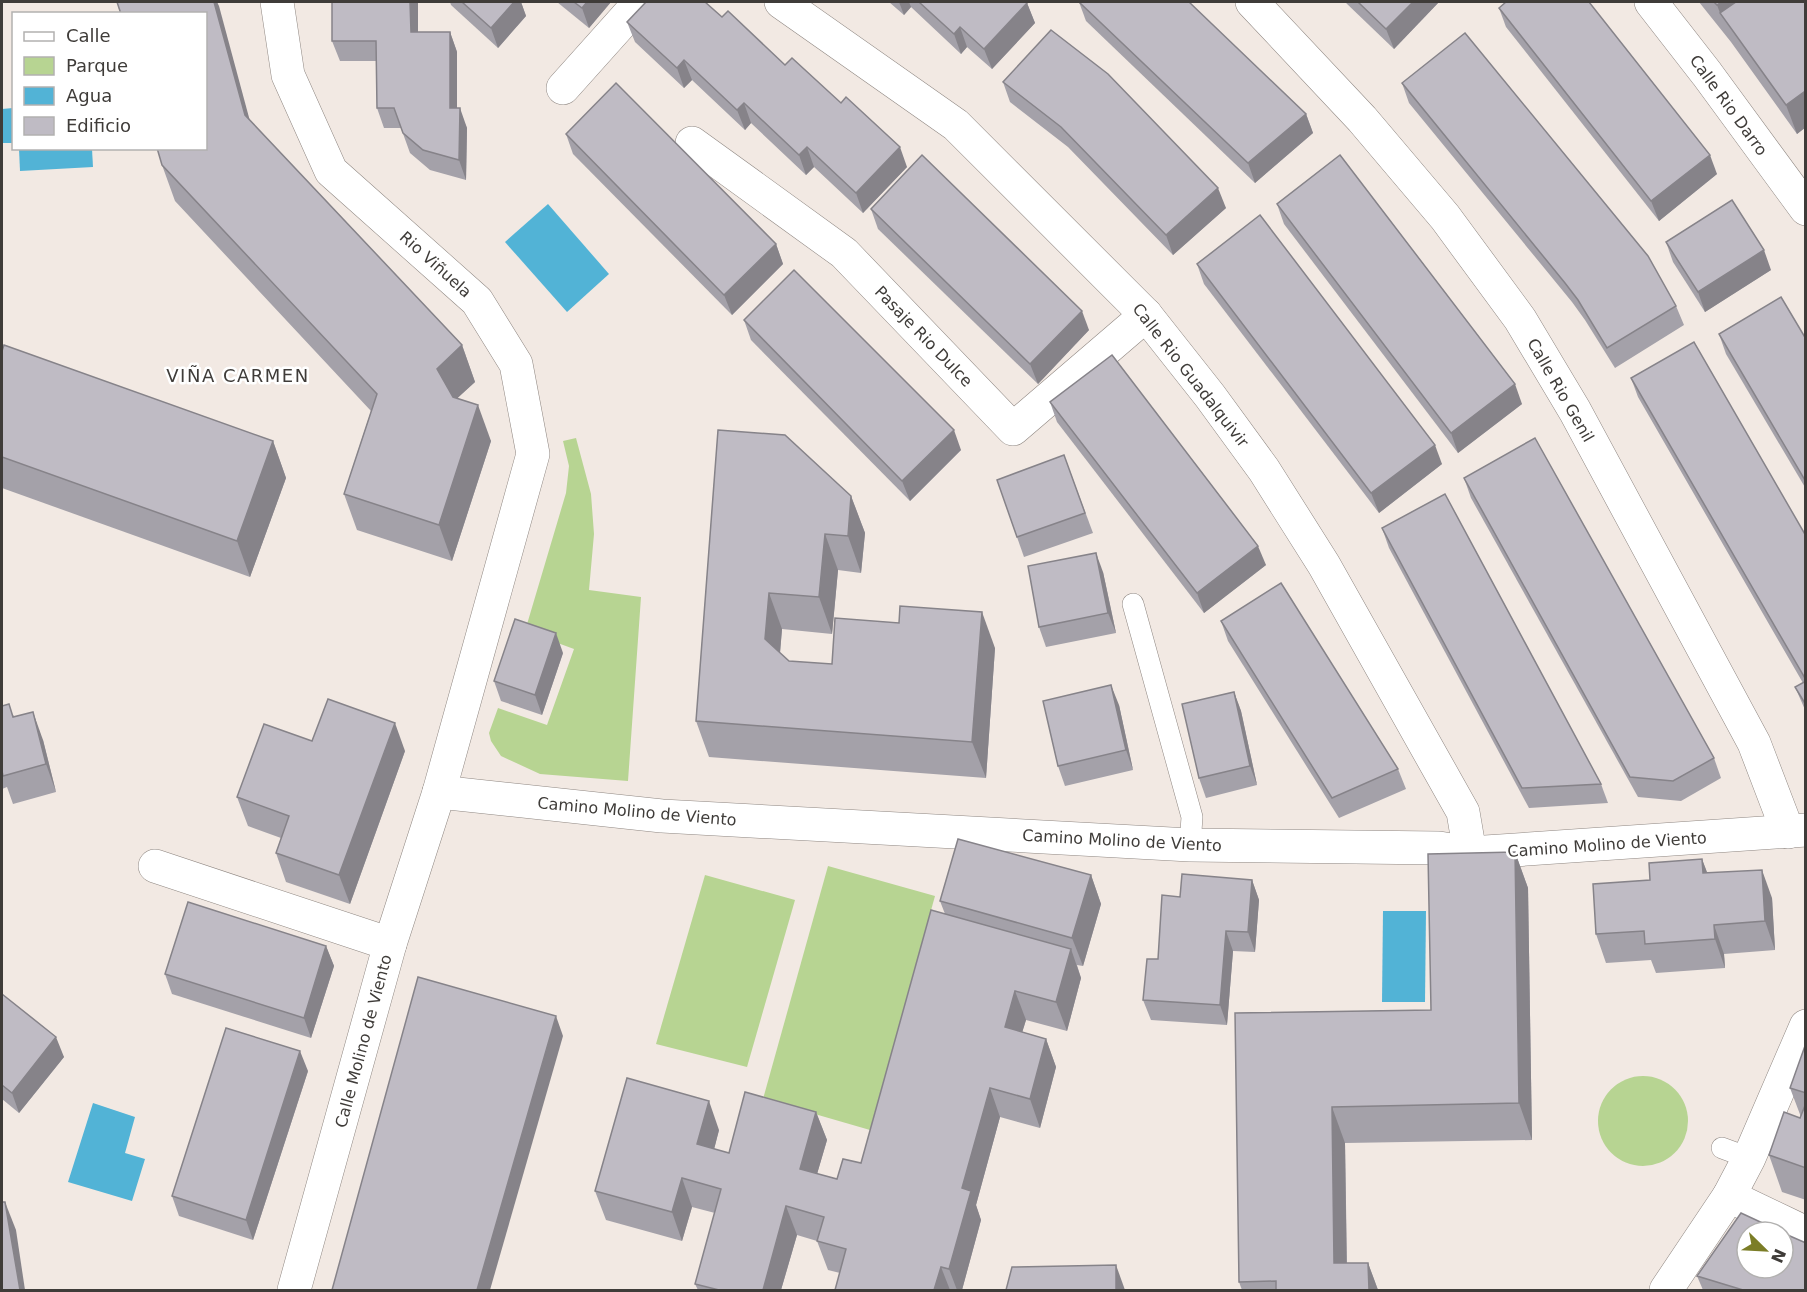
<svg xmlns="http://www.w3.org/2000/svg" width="1807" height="1292" viewBox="0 0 1807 1292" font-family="'DejaVu Sans',sans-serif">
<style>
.green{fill:#b7d492}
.water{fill:#52b3d6}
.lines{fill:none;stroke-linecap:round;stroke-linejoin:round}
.service-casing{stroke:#8f8782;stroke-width:22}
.minor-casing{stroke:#8f8782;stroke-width:34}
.service{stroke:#fff;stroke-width:21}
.minor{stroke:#fff;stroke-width:33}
.wall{fill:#a4a1a9}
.shaded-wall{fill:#868389}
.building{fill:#bfbbc4;stroke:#868389;stroke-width:1.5}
.labels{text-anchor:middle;stroke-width:5;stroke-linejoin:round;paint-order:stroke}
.street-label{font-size:16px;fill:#3f3c39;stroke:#fff}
.neighbourhood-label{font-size:18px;letter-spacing:1.5px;fill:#3f3c39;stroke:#fff}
</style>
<rect width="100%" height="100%" fill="#f2e9e3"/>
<!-- green -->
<g class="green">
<path d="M 576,438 L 591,494 L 594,534 L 589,590 L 641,597 L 628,781 L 540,774 L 501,756 L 491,741 L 489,733 L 498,708 L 547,725 L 574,649 L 525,631 L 566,493 L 569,466 L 563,441 Z"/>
<path d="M 828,866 L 935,896 L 870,1130 L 763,1099 Z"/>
<path d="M 705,875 L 795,900 L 747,1067 L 656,1044 Z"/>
<circle cx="1643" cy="1121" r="45"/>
</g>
<!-- water -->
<g class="water">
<path d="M 13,108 L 13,143 L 2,143 L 2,109 Z"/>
<path d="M 19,149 L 92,149 L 93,167 L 20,171 Z"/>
<path d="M 548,204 L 609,274 L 567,312 L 505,242 Z"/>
<path d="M 1383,911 L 1426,911 L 1425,1002 L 1382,1002 Z"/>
<path d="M 93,1103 L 135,1117 L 125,1153 L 145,1159 L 132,1201 L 68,1182 Z"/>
</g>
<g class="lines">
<!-- service casing -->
<g class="service-casing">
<g id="service">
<path d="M 1133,604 L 1192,817 L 1190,845"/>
<path d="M 1722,1148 L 1749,1158"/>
</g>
</g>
<!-- minor casing -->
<g class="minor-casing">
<g id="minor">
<path d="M 277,2 L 288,75 L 331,171 L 477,301 L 516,364 L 533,454 L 439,792 L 390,944 L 294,1290"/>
<path d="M 781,2 L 956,125 L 1146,315 L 1210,396 L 1264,470 L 1324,565 L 1463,812 L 1470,853"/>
<path d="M 1252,2 L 1362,119 L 1445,217 L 1520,319 L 1575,411 L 1754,743 L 1788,832"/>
<path d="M 1651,2 L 1707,74 L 1806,209"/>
<path d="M 563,88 L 640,2"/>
<path d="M 692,143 L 844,253 L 1013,429 L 1146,315"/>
<path d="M 439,792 L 662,816 L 1190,845 L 1439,848 L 1470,853 L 1806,830"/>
<path d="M 155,866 L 390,944"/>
<path d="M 1729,1196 L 1806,1233"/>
<path d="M 1666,1290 L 1729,1196 L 1749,1158 L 1806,1026"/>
</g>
</g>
<!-- service -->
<use href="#service" class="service"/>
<!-- minor -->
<use href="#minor" class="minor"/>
</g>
<!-- wall -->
<g class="wall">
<path d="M 117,2 L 217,2 L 249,120 L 462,345 L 475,382 L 457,398 L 491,441 L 452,561 L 357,530 L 344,494 L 371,411 L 175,201 L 162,165 Z"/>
<path d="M 332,2 L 418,2 L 418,32 L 450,32 L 457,52 L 457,108 L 467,128 L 466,180 L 430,170 L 410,153 L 401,128 L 384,128 L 377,108 L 376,61 L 340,61 L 332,41 Z"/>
<path d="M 450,2 L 521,2 L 526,16 L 498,48 L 451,5 Z"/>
<path d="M 557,2 L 611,2 L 589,28 Z"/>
<path d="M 889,2 L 1026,2 L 1027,3 L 1035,23 L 992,69 L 967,47 L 961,54 L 911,7 L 904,15 Z"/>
<path d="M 1079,2 L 1306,114 L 1313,133 L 1255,183 L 1086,21 Z"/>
<path d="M 1345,2 L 1439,2 L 1394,49 Z"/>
<path d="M 1699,2 L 1806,2 L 1806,127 L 1797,134 L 1731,42 Z"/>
<path d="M 1499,8 L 1717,174 L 1659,221 L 1506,27 Z"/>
<path d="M 722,17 L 785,65 L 907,167 L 863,213 L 814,167 L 806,175 L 751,123 L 745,130 L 692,80 L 684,88 L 635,42 L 627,22 Z"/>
<path d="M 1003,82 L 1226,208 L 1173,255 L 1068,147 L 1010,102 Z"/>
<path d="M 1402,83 L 1676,306 L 1684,325 L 1615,368 L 1585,320 L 1572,302 L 1409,103 Z"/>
<path d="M 566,134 L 776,244 L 783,264 L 732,315 L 573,154 Z"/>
<path d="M 1277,204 L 1522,404 L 1458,453 L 1284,224 Z"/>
<path d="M 871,209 L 1089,330 L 1038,384 L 878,229 Z"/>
<path d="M 1666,242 L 1771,270 L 1705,312 L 1673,262 Z"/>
<path d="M 1197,264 L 1442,464 L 1379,513 L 1204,284 Z"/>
<path d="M 744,320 L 961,450 L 910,501 L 751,340 Z"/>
<path d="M 1719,334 L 1806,339 L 1806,489 L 1726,354 Z"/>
<path d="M 2,351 L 273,441 L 286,478 L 250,577 L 2,488 Z"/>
<path d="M 1631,378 L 1806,536 L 1806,712 L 1795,687 L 1803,683 L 1638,397 Z"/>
<path d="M 1050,402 L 1266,565 L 1204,613 L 1057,422 Z"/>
<path d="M 718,430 L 851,496 L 865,533 L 861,573 L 838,570 L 832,634 L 782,629 L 780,653 L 789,661 L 832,664 L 995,648 L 986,778 L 709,757 L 696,721 Z"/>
<path d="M 1064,455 L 1093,533 L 1024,557 L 997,480 Z"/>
<path d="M 1464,478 L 1714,758 L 1721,778 L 1681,801 L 1638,797 L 1471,498 Z"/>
<path d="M 1382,528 L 1601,784 L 1608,803 L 1529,808 L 1389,548 Z"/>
<path d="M 1103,572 L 1116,633 L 1046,647 L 1039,627 Z"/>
<path d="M 1221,621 L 1398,769 L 1406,789 L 1339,818 L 1228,641 Z"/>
<path d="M 563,653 L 542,715 L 501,701 L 494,681 Z"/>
<path d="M 1234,692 L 1241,711 L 1257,785 L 1206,798 L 1199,778 Z"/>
<path d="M 1119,705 L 1133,770 L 1065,786 L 1058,766 Z"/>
<path d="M 2,706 L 43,740 L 56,792 L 13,804 L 7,787 L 2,789 Z"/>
<path d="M 312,741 L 405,751 L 350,904 L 286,882 L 276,853 L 281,838 L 248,826 L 237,797 Z"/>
<path d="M 1515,852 L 1528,888 L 1532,1140 L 1345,1143 L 1347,1263 L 1368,1263 L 1378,1290 L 1242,1290 L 1239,1282 L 1235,1013 L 1431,1010 Z"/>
<path d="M 1702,859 L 1707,873 L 1772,898 L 1775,950 L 1724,954 L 1725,968 L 1656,973 L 1651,960 L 1606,963 L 1596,934 L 1650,880 Z"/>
<path d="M 1091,875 L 1101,904 L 1083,966 L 1077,965 L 1081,978 L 1067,1031 L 1026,1020 L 1022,1032 L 1046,1039 L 1056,1067 L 1040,1128 L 1000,1117 L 976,1205 L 981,1220 L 962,1290 L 835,1290 L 840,1273 L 828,1270 L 817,1241 L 797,1235 L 781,1290 L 698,1290 L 695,1284 L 715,1213 L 692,1207 L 682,1241 L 606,1220 L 595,1191 L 719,1130 L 714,1149 L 729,1153 L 816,1112 L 827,1140 L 817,1174 L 837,1179 L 861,1163 L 945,914 L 940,901 Z"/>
<path d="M 1252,880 L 1259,900 L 1255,952 L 1233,951 L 1227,1025 L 1151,1020 L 1143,1000 L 1180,897 Z"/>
<path d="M 326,946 L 334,966 L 311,1038 L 172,994 L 165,974 Z"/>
<path d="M 2,994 L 64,1057 L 19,1113 L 2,1099 Z"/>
<path d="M 1806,1043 L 1806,1200 L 1782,1192 L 1769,1155 L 1801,1117 L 1790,1088 Z"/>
<path d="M 308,1071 L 253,1240 L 179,1216 L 172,1196 Z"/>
<path d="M 1697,1276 L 1806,1290 L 1703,1290 Z"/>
</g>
<!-- shaded-wall -->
<g class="shaded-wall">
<path d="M 214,2 L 217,2 L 219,6 L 258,151 L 245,115 Z"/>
<path d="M 410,2 L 418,2 L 418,52 L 411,32 Z"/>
<path d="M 514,2 L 521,2 L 526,16 L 498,48 L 491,28 Z"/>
<path d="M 587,2 L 611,2 L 589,28 L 582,8 Z"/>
<path d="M 899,2 L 909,2 L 911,7 L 904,15 Z"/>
<path d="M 1413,2 L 1439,2 L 1394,49 L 1386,29 Z"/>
<path d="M 1722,2 L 1785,2 L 1720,13 L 1717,5 Z"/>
<path d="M 1027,3 L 1035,23 L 992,69 L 984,49 Z"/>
<path d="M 960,27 L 967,47 L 961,54 L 954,34 Z"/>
<path d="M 450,32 L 457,52 L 457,128 L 450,108 Z"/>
<path d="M 684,60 L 692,80 L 684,88 L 677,68 Z"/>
<path d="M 1804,92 L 1806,96 L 1806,127 L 1797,134 L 1786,105 Z"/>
<path d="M 744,103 L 751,123 L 745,130 L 737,110 Z"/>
<path d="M 460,108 L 467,128 L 466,180 L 459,160 Z"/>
<path d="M 1306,114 L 1313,133 L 1255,183 L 1248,163 Z"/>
<path d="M 807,147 L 814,167 L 806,175 L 799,155 Z"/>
<path d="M 900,147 L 907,167 L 863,213 L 856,193 Z"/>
<path d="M 1710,155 L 1717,174 L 1659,221 L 1651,201 Z"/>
<path d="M 1218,188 L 1226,208 L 1173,255 L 1166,235 Z"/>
<path d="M 776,244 L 783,264 L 732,315 L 724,295 Z"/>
<path d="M 1764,250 L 1771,270 L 1705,312 L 1698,292 Z"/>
<path d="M 1082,311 L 1089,330 L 1038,384 L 1030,364 Z"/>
<path d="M 462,345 L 475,382 L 450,405 L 437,369 Z"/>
<path d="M 1515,384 L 1522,404 L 1458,453 L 1451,433 Z"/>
<path d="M 478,405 L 491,441 L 452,561 L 439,525 Z"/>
<path d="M 954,430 L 961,450 L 910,501 L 902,481 Z"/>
<path d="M 273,441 L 286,478 L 250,577 L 237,541 Z"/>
<path d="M 1435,445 L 1442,464 L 1379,513 L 1371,493 Z"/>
<path d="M 851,496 L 865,533 L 861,573 L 848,536 Z"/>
<path d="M 825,534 L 838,570 L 832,634 L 819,597 Z"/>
<path d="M 1258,546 L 1266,565 L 1204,613 L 1197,593 Z"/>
<path d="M 1096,553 L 1103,572 L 1116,633 L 1108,613 Z"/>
<path d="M 769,593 L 782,629 L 778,676 L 765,639 Z"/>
<path d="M 982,612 L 995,648 L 986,778 L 972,742 Z"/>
<path d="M 556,633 L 563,653 L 542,715 L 535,695 Z"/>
<path d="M 1111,685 L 1119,705 L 1133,770 L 1126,750 Z"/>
<path d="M 1234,692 L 1241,711 L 1257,785 L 1250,766 Z"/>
<path d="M 33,712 L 43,740 L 56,792 L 46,764 Z"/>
<path d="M 395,723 L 405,751 L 350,904 L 339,875 Z"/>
<path d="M 1515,852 L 1528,888 L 1532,1140 L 1519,1103 Z"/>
<path d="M 1702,859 L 1713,888 L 1703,873 Z"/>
<path d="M 1762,870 L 1772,898 L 1775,950 L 1765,921 Z"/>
<path d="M 1091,875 L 1101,904 L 1083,966 L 1072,938 Z"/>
<path d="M 1252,880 L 1259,900 L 1255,952 L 1248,932 Z"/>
<path d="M 1714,925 L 1724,954 L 1725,968 L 1715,939 Z"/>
<path d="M 1226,931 L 1233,951 L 1227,1025 L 1220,1005 Z"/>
<path d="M 326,946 L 334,966 L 311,1038 L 304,1018 Z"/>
<path d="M 1071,949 L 1081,978 L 1067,1031 L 1056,1002 Z"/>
<path d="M 1015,991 L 1026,1020 L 1015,1056 L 1005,1027 Z"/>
<path d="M 556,1016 L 563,1036 L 490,1290 L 477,1290 Z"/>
<path d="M 56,1037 L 64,1057 L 19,1113 L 12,1093 Z"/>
<path d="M 1046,1039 L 1056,1067 L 1040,1128 L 1030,1099 Z"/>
<path d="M 300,1051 L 308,1071 L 253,1240 L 246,1220 Z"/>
<path d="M 990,1088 L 1000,1117 L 976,1205 L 981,1220 L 962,1290 L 957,1290 L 949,1269 L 962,1188 Z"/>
<path d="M 709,1101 L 719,1130 L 708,1173 L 697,1144 Z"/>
<path d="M 1332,1107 L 1345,1143 L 1347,1290 L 1334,1263 Z"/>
<path d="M 816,1112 L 827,1140 L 810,1198 L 800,1169 Z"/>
<path d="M 682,1178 L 692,1207 L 682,1241 L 672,1212 Z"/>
<path d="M 5,1202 L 16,1230 L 25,1290 L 20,1290 Z"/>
<path d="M 786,1206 L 797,1235 L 781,1290 L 763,1290 Z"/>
<path d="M 1368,1263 L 1378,1290 L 1369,1290 Z"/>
<path d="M 1116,1265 L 1125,1290 L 1116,1290 Z"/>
<path d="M 941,1267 L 950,1290 L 934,1290 Z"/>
</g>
<!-- building -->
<g class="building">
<path d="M 117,2 L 214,2 L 245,115 L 462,345 L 437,369 L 453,397 L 478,405 L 439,525 L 344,494 L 377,394 L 162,165 L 157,148 L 206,148 L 206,14 L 121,14 Z"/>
<path d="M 332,2 L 410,2 L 411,32 L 450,32 L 450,108 L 460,108 L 459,160 L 423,150 L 403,133 L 394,108 L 377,108 L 376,41 L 332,41 Z"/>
<path d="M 462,2 L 514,2 L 491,28 Z"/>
<path d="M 574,2 L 587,2 L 582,8 Z"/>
<path d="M 646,2 L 705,2 L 722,17 L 728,11 L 785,65 L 792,58 L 841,103 L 846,97 L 900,147 L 856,193 L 807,147 L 799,155 L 744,103 L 737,110 L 684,60 L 677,68 L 627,22 Z"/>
<path d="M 919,2 L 1026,2 L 1027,3 L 984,49 L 960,27 L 954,34 Z"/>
<path d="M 1079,2 L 1189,2 L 1306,114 L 1248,163 Z"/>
<path d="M 1358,2 L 1413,2 L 1386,29 Z"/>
<path d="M 1506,2 L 1589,2 L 1710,155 L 1651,201 L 1499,8 Z"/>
<path d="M 1714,2 L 1722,2 L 1717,5 Z"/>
<path d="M 1736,2 L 1806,2 L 1806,94 L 1804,92 L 1786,105 L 1720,13 Z"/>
<path d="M 1051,30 L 1108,74 L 1218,188 L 1166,235 L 1061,127 L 1003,82 Z"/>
<path d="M 1465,33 L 1648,256 L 1676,306 L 1607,348 L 1578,300 L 1565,283 L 1402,83 Z"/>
<path d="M 616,83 L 776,244 L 724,295 L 566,134 Z"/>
<path d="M 922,155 L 1082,311 L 1030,364 L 871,209 Z"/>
<path d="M 1340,155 L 1515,384 L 1451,433 L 1277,204 Z"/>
<path d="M 1732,200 L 1764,250 L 1698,292 L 1666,242 Z"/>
<path d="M 1260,215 L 1435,445 L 1371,493 L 1197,264 Z"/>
<path d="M 794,270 L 954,430 L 902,481 L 744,320 Z"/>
<path d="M 1781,297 L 1806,339 L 1806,482 L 1719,334 Z"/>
<path d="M 1694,342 L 1806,536 L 1806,680 L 1631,378 Z"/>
<path d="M 4,345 L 273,441 L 237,541 L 2,457 L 2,351 Z"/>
<path d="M 1112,355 L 1258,546 L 1197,593 L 1050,402 Z"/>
<path d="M 718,430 L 785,435 L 851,496 L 848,536 L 825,534 L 819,597 L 769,593 L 765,639 L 789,661 L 832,664 L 835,618 L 899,623 L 900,606 L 982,612 L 972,742 L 696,721 Z"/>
<path d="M 1535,438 L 1714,758 L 1673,781 L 1630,777 L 1464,478 Z"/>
<path d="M 1064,455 L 1085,513 L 1017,537 L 997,480 Z"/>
<path d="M 1445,494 L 1601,784 L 1522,788 L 1382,528 Z"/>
<path d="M 1096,553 L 1108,613 L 1039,627 L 1028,566 Z"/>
<path d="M 1281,583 L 1398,769 L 1332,798 L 1221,621 Z"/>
<path d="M 515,619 L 556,633 L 535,695 L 494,681 Z"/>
<path d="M 1806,681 L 1806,705 L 1795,687 Z"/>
<path d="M 1111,685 L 1126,750 L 1058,766 L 1043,701 Z"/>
<path d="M 1234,692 L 1250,766 L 1199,778 L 1182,704 Z"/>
<path d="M 328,699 L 395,723 L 339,875 L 276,853 L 289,816 L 237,797 L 264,724 L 312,741 Z"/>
<path d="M 9,704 L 13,717 L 33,712 L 46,764 L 3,776 L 2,771 L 2,706 Z"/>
<path d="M 958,839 L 1091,875 L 1072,938 L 940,901 Z"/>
<path d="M 1515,852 L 1519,1103 L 1332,1107 L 1334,1263 L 1368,1263 L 1369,1290 L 1276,1290 L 1276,1281 L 1239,1282 L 1235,1013 L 1431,1010 L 1428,854 Z"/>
<path d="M 1702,859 L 1703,873 L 1762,870 L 1765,921 L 1714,925 L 1715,939 L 1645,944 L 1644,931 L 1596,934 L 1593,884 L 1650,880 L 1649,863 Z"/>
<path d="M 1182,874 L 1252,880 L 1248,932 L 1226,931 L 1220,1005 L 1143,1000 L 1147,959 L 1158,959 L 1162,895 L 1180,897 Z"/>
<path d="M 188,902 L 326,946 L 304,1018 L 165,974 Z"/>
<path d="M 931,910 L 1071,949 L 1056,1002 L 1015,991 L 1005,1027 L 1046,1039 L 1030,1099 L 990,1088 L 962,1188 L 971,1191 L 949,1269 L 941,1267 L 934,1290 L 835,1290 L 846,1249 L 817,1241 L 824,1217 L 786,1206 L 763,1290 L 719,1290 L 695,1284 L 721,1189 L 682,1178 L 672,1212 L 595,1191 L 627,1078 L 709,1101 L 697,1144 L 729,1153 L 745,1092 L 816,1112 L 800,1169 L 837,1179 L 843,1159 L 861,1163 Z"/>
<path d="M 418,977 L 556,1016 L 477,1290 L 332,1290 Z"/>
<path d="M 2,994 L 56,1037 L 12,1093 L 2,1085 Z"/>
<path d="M 226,1028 L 300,1051 L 246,1220 L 172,1196 Z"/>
<path d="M 1806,1043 L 1806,1093 L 1790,1088 Z"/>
<path d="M 1806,1103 L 1806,1168 L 1769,1155 L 1784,1112 L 1800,1118 Z"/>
<path d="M 2,1202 L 5,1202 L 20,1290 L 2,1290 Z"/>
<path d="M 1741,1213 L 1782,1232 L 1747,1232 L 1747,1268 L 1783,1268 L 1783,1233 L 1806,1243 L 1806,1290 L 1743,1290 L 1697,1276 Z"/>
<path d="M 1116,1265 L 1116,1290 L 1006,1290 L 1012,1267 Z"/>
</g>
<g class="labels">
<!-- street labels -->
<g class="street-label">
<text transform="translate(1729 105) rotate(54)" y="6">Calle Rio Darro</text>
<text transform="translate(436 264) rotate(42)" y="6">Rio Viñuela</text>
<text transform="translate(924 336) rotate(46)" y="6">Pasaje Rio Dulce</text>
<text transform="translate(1191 375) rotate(52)" y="6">Calle Rio Guadalquivir</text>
<text transform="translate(1561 390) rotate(60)" y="6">Calle Rio Genil</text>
<text transform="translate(637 811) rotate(5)" y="6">Camino Molino de Viento</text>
<text transform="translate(1122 840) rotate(3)" y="6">Camino Molino de Viento</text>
<text transform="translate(1607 844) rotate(-4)" y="6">Camino Molino de Viento</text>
<text transform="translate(363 1041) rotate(-75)" y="6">Calle Molino de Viento</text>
</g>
<!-- neighbourhood labels -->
<g class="neighbourhood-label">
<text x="238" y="382">VIÑA CARMEN</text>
</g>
</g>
<!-- border -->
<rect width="1807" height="1292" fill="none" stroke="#3f3c39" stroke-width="6"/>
<!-- legend -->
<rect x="12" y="12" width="195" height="138" fill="#ffffff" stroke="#b2b1b0" stroke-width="1.5"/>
<rect x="24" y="32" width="30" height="9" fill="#ffffff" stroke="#b2b1b0" stroke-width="1.5"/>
<text x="66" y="42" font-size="18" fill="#3f3c39">Calle</text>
<rect x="24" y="57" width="30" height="18" fill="#b7d492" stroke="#b2b1b0" stroke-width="1.5"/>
<text x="66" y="72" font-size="18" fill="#3f3c39">Parque</text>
<rect x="24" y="87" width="30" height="18" fill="#52b3d6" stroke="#b2b1b0" stroke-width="1.5"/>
<text x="66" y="102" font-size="18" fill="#3f3c39">Agua</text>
<rect x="24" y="117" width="30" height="18" fill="#bfbbc4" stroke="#b2b1b0" stroke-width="1.5"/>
<text x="66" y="132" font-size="18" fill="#3f3c39">Edificio</text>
<!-- north arrow -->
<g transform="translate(1765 1250) rotate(114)"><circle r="28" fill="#ffffff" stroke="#b2b1b0" stroke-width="1.5"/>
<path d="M0-4.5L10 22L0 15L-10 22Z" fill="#7b7d26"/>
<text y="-9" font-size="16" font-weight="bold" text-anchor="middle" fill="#3f3c39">N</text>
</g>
</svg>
